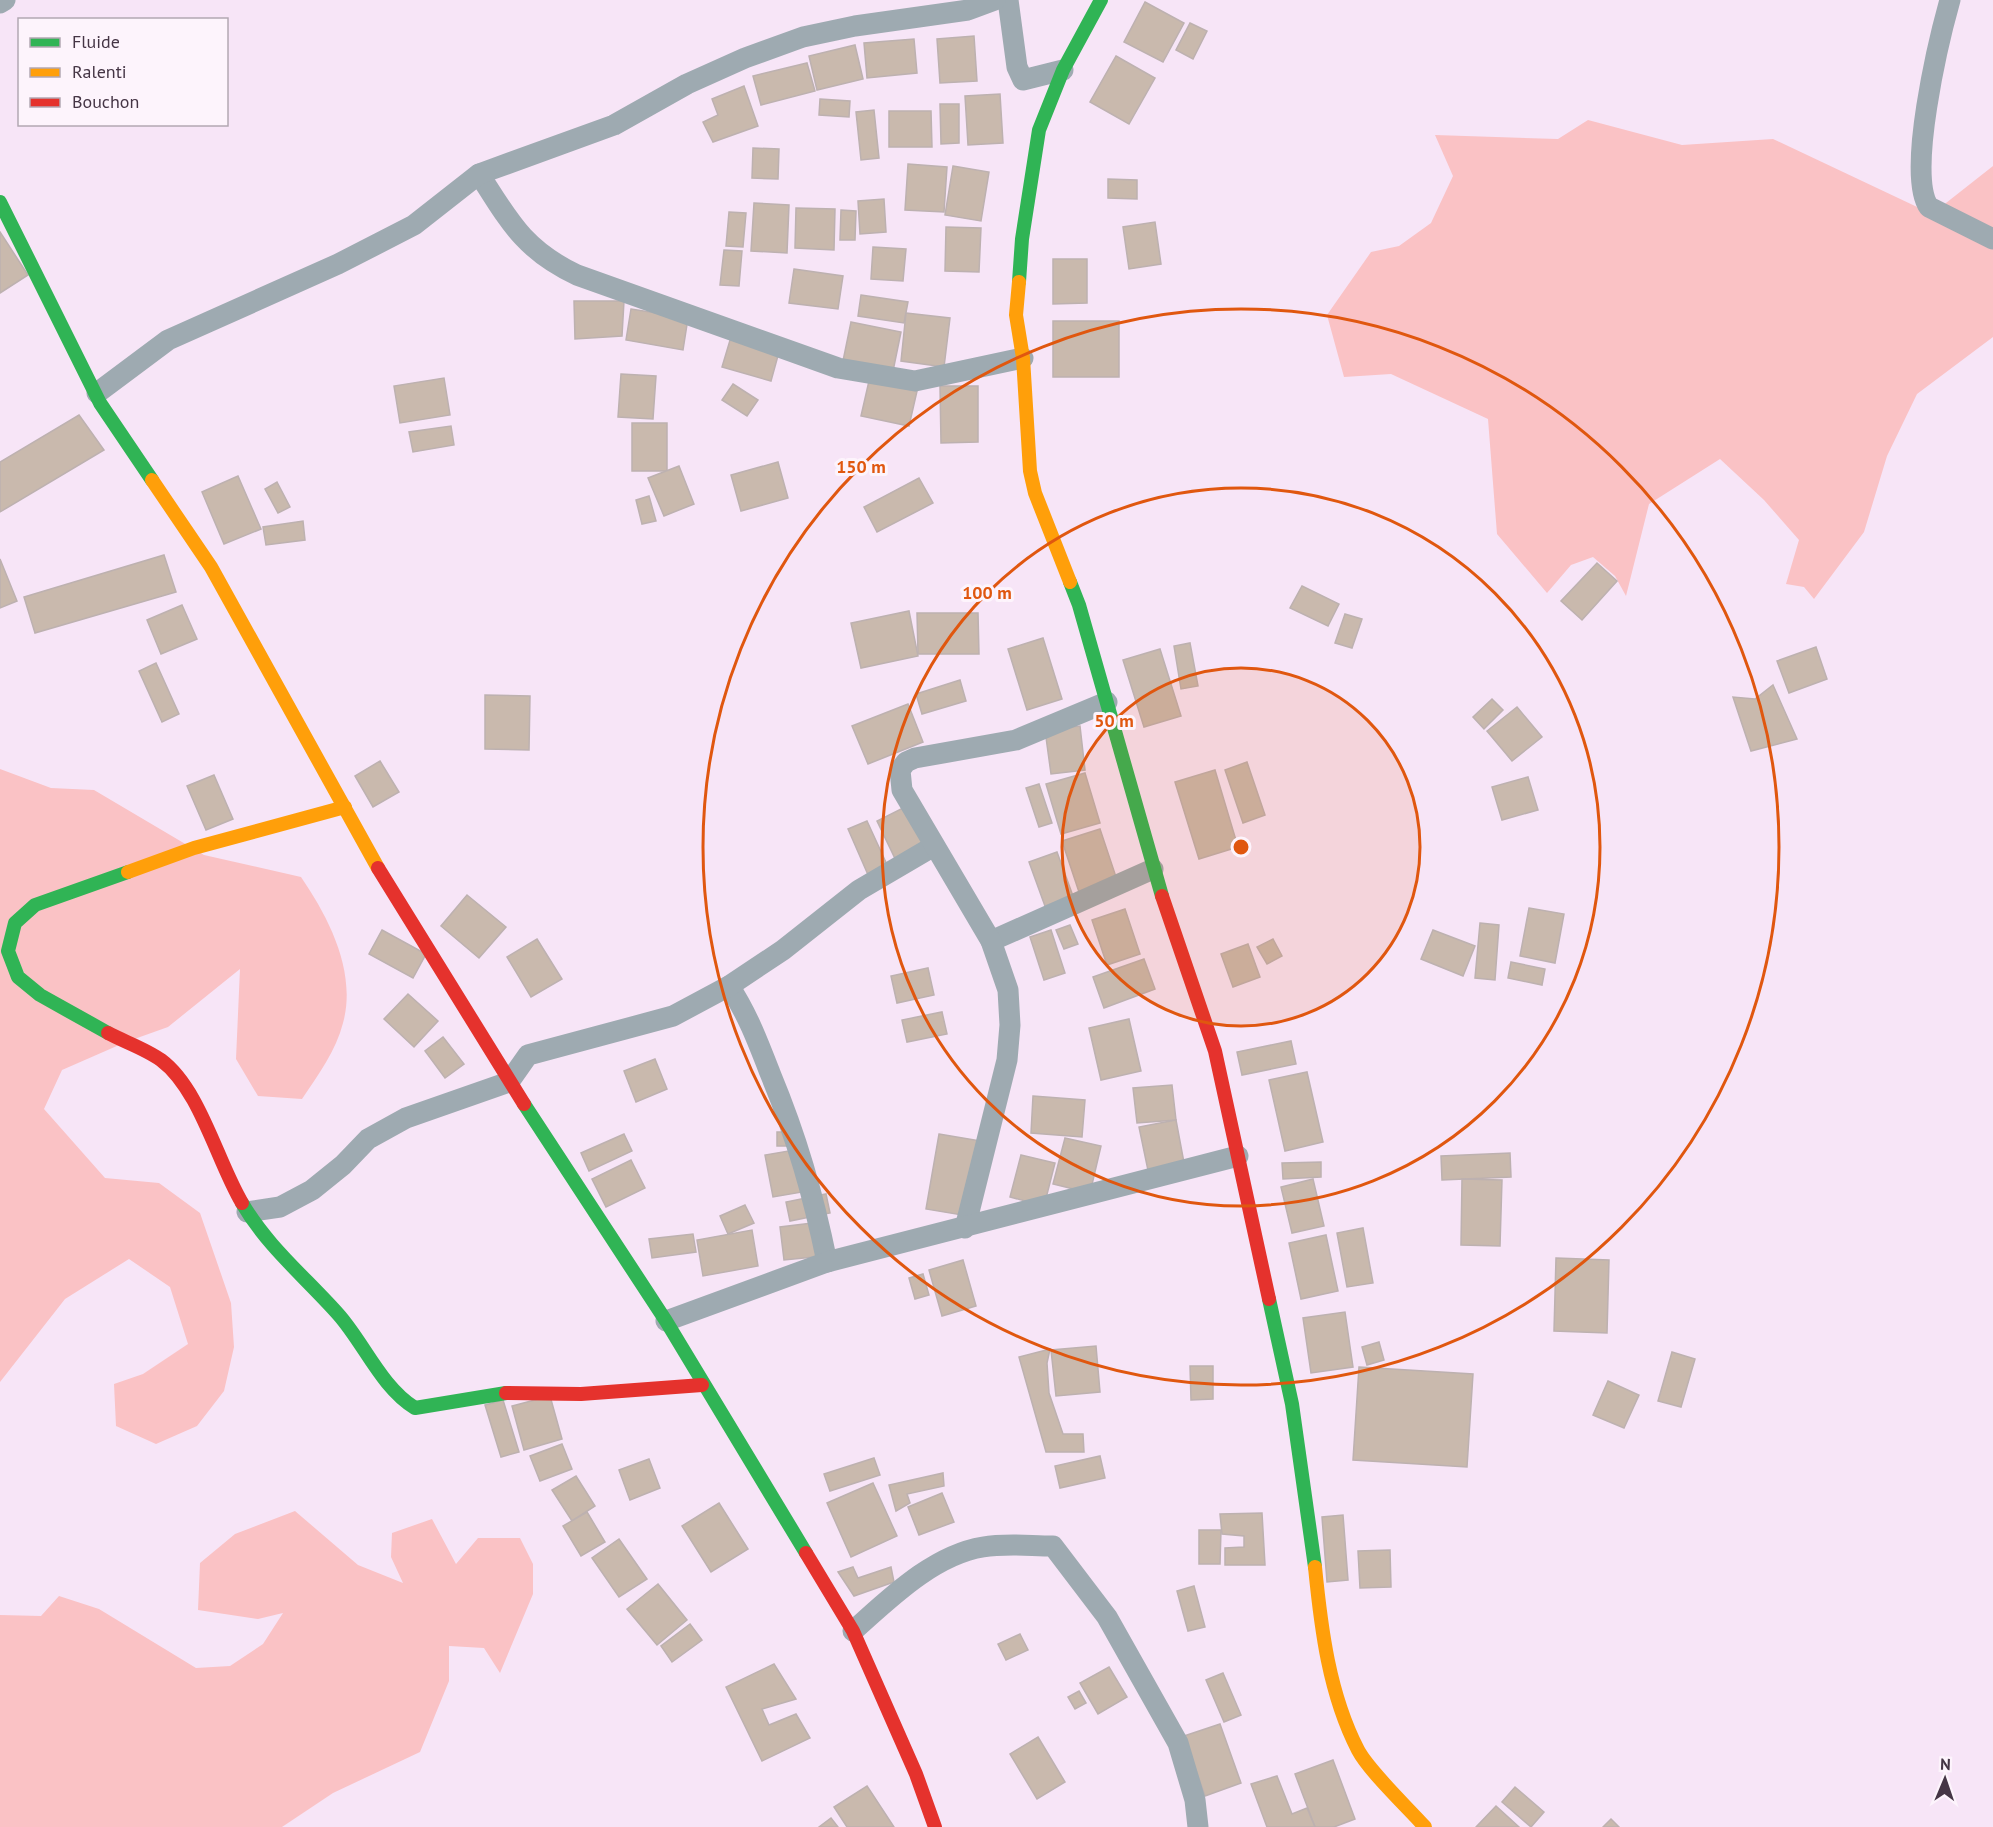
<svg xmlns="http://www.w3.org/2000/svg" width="1993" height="1827" viewBox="0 0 1993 1827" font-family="'PT Sans',sans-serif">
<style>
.green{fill:#fac2c5}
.building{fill:#c9b9ad;stroke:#bdb1b0;stroke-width:1.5}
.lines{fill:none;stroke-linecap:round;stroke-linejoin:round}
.street{stroke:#9eaab1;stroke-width:21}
.fast{stroke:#30b455;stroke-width:14}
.slow{stroke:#ff9f0a;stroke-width:14}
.jam{stroke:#e5322d;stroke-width:14}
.ring{fill:none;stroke:#e0570f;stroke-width:3}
.centre{fill:#e0570f;stroke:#fdf4fc;stroke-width:3}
.ring-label{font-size:18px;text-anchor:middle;font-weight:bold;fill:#e0570f;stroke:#fdf4fc;stroke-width:6;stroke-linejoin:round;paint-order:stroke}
</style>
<rect width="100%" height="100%" fill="#f7e5f7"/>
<!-- green -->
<g class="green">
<path d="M 1588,120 L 1682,145 L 1773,139 L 1932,214 L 1993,166 L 1993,337 L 1917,394 L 1887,456 L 1864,532 L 1814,599 L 1804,587 L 1786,584 L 1799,540 L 1764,500 L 1720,459 L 1649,504 L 1626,596 L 1615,576 L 1593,557 L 1571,565 L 1547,593 L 1497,534 L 1488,419 L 1391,374 L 1344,377 L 1327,315 L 1371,252 L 1399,246 L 1431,223 L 1453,176 L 1435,135 L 1558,139 Z"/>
<path d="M 0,769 L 51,788 L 94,790 L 204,855 L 301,877 C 329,918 357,972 343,1023 C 336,1051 318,1075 302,1099 L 258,1096 L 236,1059 L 240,969 L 168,1027 L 126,1042 L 62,1070 L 44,1109 L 105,1178 L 159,1183 L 200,1213 L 231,1303 L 234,1347 L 224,1391 L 197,1426 L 156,1444 L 116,1426 L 114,1384 L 143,1374 L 188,1344 L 170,1287 L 129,1259 L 65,1299 L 0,1382 Z"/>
<path d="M 295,1511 L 358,1565 L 403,1583 L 391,1557 L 392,1533 L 432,1519 L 456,1564 L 478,1538 L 520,1538 L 533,1564 L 533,1594 L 500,1673 L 484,1648 L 449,1646 L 449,1681 L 420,1752 L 333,1793 L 282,1827 L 0,1827 L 0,1615 L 41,1616 L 59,1596 L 99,1609 L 196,1668 L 230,1666 L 263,1644 L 283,1613 L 258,1619 L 198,1610 L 200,1563 L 235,1534 Z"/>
</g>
<!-- building -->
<g class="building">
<path d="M 1145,2 L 1184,23 L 1163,62 L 1124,42 Z"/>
<path d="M 1190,23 L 1207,31 L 1193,59 L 1176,50 Z"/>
<path d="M 974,36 L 977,81 L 940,83 L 937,39 Z"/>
<path d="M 914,39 L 917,73 L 867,78 L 864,43 Z"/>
<path d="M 855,45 L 863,79 L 817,90 L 809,56 Z"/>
<path d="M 1116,56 L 1155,78 L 1129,124 L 1090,102 Z"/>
<path d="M 807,63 L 815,91 L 761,105 L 753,76 Z"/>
<path d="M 744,86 L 758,126 L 713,142 L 703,122 L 718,115 L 712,99 Z"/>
<path d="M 1000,94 L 1003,143 L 968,145 L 965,96 Z"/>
<path d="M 820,99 L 850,101 L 849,117 L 819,115 Z"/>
<path d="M 940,104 L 959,104 L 959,143 L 941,144 Z"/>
<path d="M 874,110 L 879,158 L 861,160 L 856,112 Z"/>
<path d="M 889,111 L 931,111 L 932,147 L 889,147 Z"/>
<path d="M 753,148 L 779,149 L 778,179 L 752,178 Z"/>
<path d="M 908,164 L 947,167 L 944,212 L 905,210 Z"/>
<path d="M 953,166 L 989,172 L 981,221 L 945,215 Z"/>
<path d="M 1108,179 L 1137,180 L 1137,199 L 1108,198 Z"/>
<path d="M 884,199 L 886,232 L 860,234 L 858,201 Z"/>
<path d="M 754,203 L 789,205 L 787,253 L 751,251 Z"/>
<path d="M 796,208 L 835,209 L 834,250 L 795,248 Z"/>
<path d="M 841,210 L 856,211 L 855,240 L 840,240 Z"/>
<path d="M 729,212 L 746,213 L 743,247 L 726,246 Z"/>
<path d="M 1155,222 L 1161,264 L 1129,269 L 1123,227 Z"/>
<path d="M 946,227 L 981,228 L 979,272 L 945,271 Z"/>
<path d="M 0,232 L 28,275 L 0,293 Z"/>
<path d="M 873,247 L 906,249 L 903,281 L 871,279 Z"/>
<path d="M 724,250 L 742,251 L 739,286 L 720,285 Z"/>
<path d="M 1053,259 L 1087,259 L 1087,303 L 1053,304 Z"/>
<path d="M 794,269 L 843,276 L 838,309 L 789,303 Z"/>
<path d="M 861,295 L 908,302 L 904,323 L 858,316 Z"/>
<path d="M 574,301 L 624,301 L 622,336 L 575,339 Z"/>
<path d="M 631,309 L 688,318 L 683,350 L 626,340 Z"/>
<path d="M 906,313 L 950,318 L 944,367 L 901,361 Z"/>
<rect x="1053" y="321" width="66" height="56"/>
<path d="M 851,322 L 901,332 L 893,371 L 843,361 Z"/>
<path d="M 731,337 L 779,352 L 771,381 L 722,367 Z"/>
<path d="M 621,374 L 656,376 L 653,419 L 618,417 Z"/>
<path d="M 444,378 L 450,415 L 400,423 L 394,386 Z"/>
<path d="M 869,381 L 917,391 L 909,426 L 861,416 Z"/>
<path d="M 733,384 L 758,400 L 747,416 L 722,400 Z"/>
<path d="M 940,386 L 978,386 L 978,442 L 941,443 Z"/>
<path d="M 79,415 L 104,450 L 0,512 L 0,462 Z"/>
<rect x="632" y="423" width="35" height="48"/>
<path d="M 451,426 L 454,445 L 413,452 L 409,432 Z"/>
<path d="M 778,462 L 788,498 L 741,511 L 731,475 Z"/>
<path d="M 679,466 L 694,504 L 664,516 L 648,478 Z"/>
<path d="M 238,476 L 261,529 L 224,544 L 202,492 Z"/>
<path d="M 919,478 L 933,503 L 877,532 L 864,507 Z"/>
<path d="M 277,482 L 290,507 L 278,513 L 265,489 Z"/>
<path d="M 649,496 L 656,521 L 642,524 L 636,500 Z"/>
<path d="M 303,521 L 305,540 L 266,545 L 263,527 Z"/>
<path d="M 164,555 L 176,592 L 35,633 L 24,597 Z"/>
<path d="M 0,559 L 17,601 L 0,608 Z"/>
<path d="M 1597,563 L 1617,581 L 1582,620 L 1561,601 Z"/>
<path d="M 1302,586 L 1339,604 L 1328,626 L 1290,608 Z"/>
<path d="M 182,605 L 197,639 L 161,654 L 147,620 Z"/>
<path d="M 909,611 L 918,656 L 861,668 L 851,623 Z"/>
<path d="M 917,613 L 978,613 L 979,654 L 918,654 Z"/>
<path d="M 1345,614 L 1362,619 L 1352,648 L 1335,643 Z"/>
<path d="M 1043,638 L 1062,699 L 1027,710 L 1008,649 Z"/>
<path d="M 1190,643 L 1198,686 L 1181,689 L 1174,646 Z"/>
<path d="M 1816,647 L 1827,679 L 1789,693 L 1777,661 Z"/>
<path d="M 1160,649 L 1181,716 L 1144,727 L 1123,660 Z"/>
<path d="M 156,663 L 179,714 L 162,722 L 139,671 Z"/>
<path d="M 960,680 L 966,701 L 922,714 L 916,694 Z"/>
<path d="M 1773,685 L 1797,739 L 1751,751 L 1733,697 L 1755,699 Z"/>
<path d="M 485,695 L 530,696 L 529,750 L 485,749 Z"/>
<path d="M 1492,699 L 1503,710 L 1484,729 L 1473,717 Z"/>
<path d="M 908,704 L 923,742 L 868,764 L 852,726 Z"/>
<path d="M 1517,707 L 1542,737 L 1512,761 L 1487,731 Z"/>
<path d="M 1080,726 L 1085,770 L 1051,774 L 1045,730 Z"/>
<path d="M 380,761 L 399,792 L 373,807 L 355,776 Z"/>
<path d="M 1247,762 L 1265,815 L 1243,823 L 1225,770 Z"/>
<path d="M 1215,770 L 1238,847 L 1199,859 L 1175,782 Z"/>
<path d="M 1085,773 L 1100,823 L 1061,834 L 1046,784 Z"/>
<path d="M 214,775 L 233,819 L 206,830 L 187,786 Z"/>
<path d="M 1528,777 L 1538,810 L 1502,820 L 1492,787 Z"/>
<path d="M 1039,784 L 1052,823 L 1039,827 L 1026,788 Z"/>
<path d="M 913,803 L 937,853 L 901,871 L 877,821 Z"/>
<path d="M 867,821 L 889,869 L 869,877 L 848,829 Z"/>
<path d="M 1100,829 L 1118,883 L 1080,895 L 1062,841 Z"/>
<path d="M 1057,852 L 1073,896 L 1045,906 L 1029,862 Z"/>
<path d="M 467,895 L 506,927 L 479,958 L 441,926 Z"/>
<path d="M 1529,908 L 1564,914 L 1555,963 L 1520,956 Z"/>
<path d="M 1125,909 L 1140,954 L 1107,965 L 1092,920 Z"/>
<path d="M 1480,923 L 1499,925 L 1495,980 L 1475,978 Z"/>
<path d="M 1070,925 L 1078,944 L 1064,949 L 1056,930 Z"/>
<path d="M 382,930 L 426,954 L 413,978 L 369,954 Z"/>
<path d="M 1051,930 L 1065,973 L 1044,980 L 1030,937 Z"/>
<path d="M 1433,930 L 1475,946 L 1463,976 L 1421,959 Z"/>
<path d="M 537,939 L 562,979 L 531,997 L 507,957 Z"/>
<path d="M 1273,939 L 1282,956 L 1267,964 L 1257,947 Z"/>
<path d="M 1248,944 L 1260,977 L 1233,987 L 1221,954 Z"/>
<path d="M 1144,959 L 1155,989 L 1104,1008 L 1093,977 Z"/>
<path d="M 1511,962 L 1545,969 L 1542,985 L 1508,978 Z"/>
<path d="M 928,968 L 934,995 L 897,1003 L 891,976 Z"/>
<path d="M 408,994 L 438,1021 L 414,1047 L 384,1019 Z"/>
<path d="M 942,1012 L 947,1034 L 907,1042 L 902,1020 Z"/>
<path d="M 1129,1019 L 1141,1071 L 1101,1080 L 1089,1028 Z"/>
<path d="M 443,1037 L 464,1064 L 445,1078 L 425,1051 Z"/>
<path d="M 1291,1041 L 1296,1064 L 1242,1075 L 1237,1052 Z"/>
<path d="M 655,1059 L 667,1089 L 636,1102 L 624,1071 Z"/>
<path d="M 1307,1072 L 1323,1142 L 1285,1151 L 1269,1080 Z"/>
<path d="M 1172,1085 L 1176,1120 L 1137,1123 L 1133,1088 Z"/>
<path d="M 1033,1096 L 1085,1100 L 1082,1137 L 1031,1133 Z"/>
<path d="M 1176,1120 L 1185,1168 L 1149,1175 L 1139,1127 Z"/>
<path d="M 777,1132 L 791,1132 L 790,1146 L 777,1146 Z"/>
<path d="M 624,1134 L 632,1151 L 589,1171 L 581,1153 Z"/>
<path d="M 939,1134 L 987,1142 L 974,1217 L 926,1209 Z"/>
<path d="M 1065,1138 L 1101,1146 L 1090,1193 L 1053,1184 Z"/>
<path d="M 800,1149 L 808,1191 L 773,1197 L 765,1155 Z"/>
<path d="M 1510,1153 L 1511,1177 L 1442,1180 L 1441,1156 Z"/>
<path d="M 1021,1155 L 1055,1163 L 1044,1206 L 1010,1197 Z"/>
<path d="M 631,1160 L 645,1188 L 606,1207 L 592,1179 Z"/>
<path d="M 1321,1162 L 1321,1177 L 1283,1179 L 1282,1163 Z"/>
<path d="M 1313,1179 L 1324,1226 L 1292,1233 L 1281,1187 Z"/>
<path d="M 1462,1179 L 1502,1180 L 1500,1246 L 1461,1245 Z"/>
<path d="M 826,1194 L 830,1213 L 790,1221 L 786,1202 Z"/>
<path d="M 745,1205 L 754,1223 L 728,1234 L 720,1216 Z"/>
<path d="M 820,1222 L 824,1256 L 784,1260 L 780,1227 Z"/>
<path d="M 1363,1228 L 1373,1283 L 1347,1287 L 1337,1233 Z"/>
<path d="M 752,1230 L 758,1266 L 703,1276 L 697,1240 Z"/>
<path d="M 693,1234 L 696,1252 L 652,1258 L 649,1239 Z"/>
<path d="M 1326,1235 L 1338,1291 L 1301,1299 L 1289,1243 Z"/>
<path d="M 1556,1258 L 1609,1260 L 1607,1333 L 1554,1331 Z"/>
<path d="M 963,1260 L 976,1306 L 942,1316 L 929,1270 Z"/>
<path d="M 923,1274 L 929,1295 L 915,1299 L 909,1278 Z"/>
<path d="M 1345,1312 L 1353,1367 L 1311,1373 L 1303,1318 Z"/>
<path d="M 1379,1342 L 1384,1360 L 1367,1365 L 1362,1347 Z"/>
<path d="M 1096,1346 L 1100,1392 L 1056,1396 L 1051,1350 Z"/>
<path d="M 1050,1349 L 1047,1363 L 1049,1393 L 1063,1434 L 1083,1434 L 1084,1452 L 1046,1452 L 1019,1357 Z"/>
<path d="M 1672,1352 L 1695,1359 L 1681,1407 L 1658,1401 Z"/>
<path d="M 1190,1366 L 1213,1366 L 1213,1399 L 1191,1400 Z"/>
<path d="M 1359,1367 L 1473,1374 L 1467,1467 L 1353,1460 Z"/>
<path d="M 1608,1381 L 1639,1395 L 1624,1428 L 1593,1415 Z"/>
<path d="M 550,1396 L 562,1439 L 524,1450 L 512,1406 Z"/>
<path d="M 503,1400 L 519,1452 L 501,1457 L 485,1405 Z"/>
<path d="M 562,1444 L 572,1469 L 540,1481 L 530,1456 Z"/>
<path d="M 1100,1456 L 1105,1478 L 1060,1488 L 1055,1466 Z"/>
<path d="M 874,1458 L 880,1475 L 830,1491 L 824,1474 Z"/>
<path d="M 649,1459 L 660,1488 L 630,1500 L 619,1470 Z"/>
<path d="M 943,1473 L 944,1486 L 907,1494 L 910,1503 L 896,1511 L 889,1485 Z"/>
<path d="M 576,1476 L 595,1506 L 572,1521 L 552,1490 Z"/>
<path d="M 873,1483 L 897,1536 L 851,1557 L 827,1503 Z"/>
<path d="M 942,1493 L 954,1522 L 919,1535 L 908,1507 Z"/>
<path d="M 719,1503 L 748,1549 L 711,1572 L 682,1526 Z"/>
<path d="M 587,1512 L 605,1542 L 581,1556 L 563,1526 Z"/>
<path d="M 1262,1513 L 1265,1565 L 1225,1565 L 1225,1548 L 1244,1547 L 1244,1536 L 1222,1534 L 1220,1514 Z"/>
<path d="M 1343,1515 L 1348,1580 L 1327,1582 L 1322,1517 Z"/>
<path d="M 1199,1530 L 1221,1530 L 1220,1564 L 1199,1564 Z"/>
<path d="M 619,1539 L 647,1579 L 619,1597 L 592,1558 Z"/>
<path d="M 1390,1550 L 1391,1587 L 1360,1588 L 1358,1551 Z"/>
<path d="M 853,1567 L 858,1578 L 891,1567 L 894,1582 L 854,1596 L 838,1572 Z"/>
<path d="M 658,1584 L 687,1620 L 657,1645 L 627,1609 Z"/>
<path d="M 1194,1586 L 1205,1627 L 1188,1631 L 1177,1591 Z"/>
<path d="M 690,1624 L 702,1640 L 672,1662 L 661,1646 Z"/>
<path d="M 1020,1634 L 1028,1650 L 1006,1660 L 998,1644 Z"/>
<path d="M 774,1664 L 796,1699 L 762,1709 L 769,1725 L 796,1714 L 810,1738 L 762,1761 L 726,1687 Z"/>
<path d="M 1109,1667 L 1127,1697 L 1098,1714 L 1080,1683 Z"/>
<path d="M 1223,1673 L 1241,1715 L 1224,1722 L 1206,1680 Z"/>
<path d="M 1079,1691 L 1086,1703 L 1075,1709 L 1068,1697 Z"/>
<path d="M 1220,1724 L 1241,1783 L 1205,1796 L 1184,1736 Z"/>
<path d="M 1038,1737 L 1065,1782 L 1037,1799 L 1010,1754 Z"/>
<path d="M 1333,1760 L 1355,1819 L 1334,1827 L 1315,1827 L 1295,1774 Z"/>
<path d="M 1277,1776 L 1292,1814 L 1307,1808 L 1315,1827 L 1267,1827 L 1251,1784 Z"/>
<path d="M 867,1786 L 894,1827 L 847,1827 L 834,1807 Z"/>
<path d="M 1515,1787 L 1544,1812 L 1531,1827 L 1502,1802 Z"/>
<path d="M 1496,1806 L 1519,1827 L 1476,1827 Z"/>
<path d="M 831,1818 L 838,1827 L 819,1827 Z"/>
<path d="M 1611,1819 L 1619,1827 L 1603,1827 Z"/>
</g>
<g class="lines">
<!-- street -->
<g class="street">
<path d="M 1008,0 L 1017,67 L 1023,80 L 1063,70"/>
<path d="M 1950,0 C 1939,39 1906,176 1929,207 L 1993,239"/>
<path d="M 0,3 L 5,0"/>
<path d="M 479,174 C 509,221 524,250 577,275 L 838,368 L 915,381 L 1023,358"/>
<path d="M 97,393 L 168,340 L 338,264 L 414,225 L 479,174 L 614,125 L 687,84 L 745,58 L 803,37 L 855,26 L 968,10 L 995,0"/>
<path d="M 991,941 L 1153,869"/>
<path d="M 729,986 C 747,1013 758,1042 770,1073 C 797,1138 813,1194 827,1262"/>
<path d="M 247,1212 L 280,1207 L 312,1190 L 343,1165 L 368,1139 L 406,1118 L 509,1082 L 528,1055 L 673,1016 L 729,986 L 783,950 L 859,890 L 934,846"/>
<path d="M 965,1228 L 1007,1060 L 1010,1025 L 1008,990 L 991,941 L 902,790 L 900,770 L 906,762 L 915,758 L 1016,740 L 1107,702"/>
<path d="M 666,1321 L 827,1262 L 1238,1156"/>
<path d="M 853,1631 C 889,1599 933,1555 983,1547 C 1006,1543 1030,1546 1053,1546 L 1107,1617 L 1178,1743 L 1195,1800 L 1198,1827"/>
</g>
<!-- fast -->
<g class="fast">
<path d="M 0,202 L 100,403 L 152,480"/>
<path d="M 1019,282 L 1022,239 L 1039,130 L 1063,70 L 1101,0"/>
<path d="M 1070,582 L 1079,605 L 1162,896"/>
<path d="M 108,1033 L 40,995 L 18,977 L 8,951 L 15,923 L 35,905 L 128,872"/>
<path d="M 524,1104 L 666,1321 L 806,1553"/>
<path d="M 242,1203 C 267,1246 305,1277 338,1314 C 364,1343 381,1387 415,1408 L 506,1393"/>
<path d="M 1269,1299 L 1292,1404 L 1315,1567"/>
</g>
<!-- slow -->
<g class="slow">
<path d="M 1019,282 L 1016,315 L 1023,358 L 1030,471 L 1035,493 L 1070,582"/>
<path d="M 152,480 L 211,567 L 378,868"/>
<path d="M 128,872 L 194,848 L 345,807"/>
<path d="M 1315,1567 C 1321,1628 1329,1694 1358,1750 C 1369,1771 1408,1808 1425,1827"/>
</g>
<!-- jam -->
<g class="jam">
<path d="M 378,868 L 524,1104"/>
<path d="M 1162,896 L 1215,1051 L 1269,1299"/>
<path d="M 108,1033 C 125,1042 146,1049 161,1060 C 200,1089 217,1161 242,1203"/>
<path d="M 506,1393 L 581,1394 L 702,1385"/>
<path d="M 806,1553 L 853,1631 L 916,1774 L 935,1827"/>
</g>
</g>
<!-- distance rings -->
<circle cx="1241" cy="847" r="179" fill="#e0570f" fill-opacity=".12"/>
<g class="ring">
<circle cx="1241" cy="847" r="179"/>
<circle cx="1241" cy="847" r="359"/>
<circle cx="1241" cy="847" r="538"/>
</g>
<circle cx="1241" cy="847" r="9" class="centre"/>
<g class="ring-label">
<text x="861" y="473">150 m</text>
<text x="987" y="599">100 m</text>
<text x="1114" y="727">50 m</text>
</g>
<!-- legend -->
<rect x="18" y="18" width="210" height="108" fill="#fdf4fc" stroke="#b3a8b3" stroke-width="1.5"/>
<rect x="30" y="38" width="30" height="9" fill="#30b455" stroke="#b3a8b3" stroke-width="1.5"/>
<text x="72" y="48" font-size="18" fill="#453545">Fluide</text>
<rect x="30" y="68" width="30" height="9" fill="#ff9f0a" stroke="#b3a8b3" stroke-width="1.5"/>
<text x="72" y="78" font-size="18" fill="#453545">Ralenti</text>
<rect x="30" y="98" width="30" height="9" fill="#e5322d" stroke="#b3a8b3" stroke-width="1.5"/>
<text x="72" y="108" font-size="18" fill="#453545">Bouchon</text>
<!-- north arrow -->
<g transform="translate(1945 1779) rotate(2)" stroke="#fdf4fc" stroke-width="4.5" paint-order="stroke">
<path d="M0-4.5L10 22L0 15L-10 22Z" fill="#453545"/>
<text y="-9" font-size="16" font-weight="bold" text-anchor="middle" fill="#453545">N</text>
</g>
</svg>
